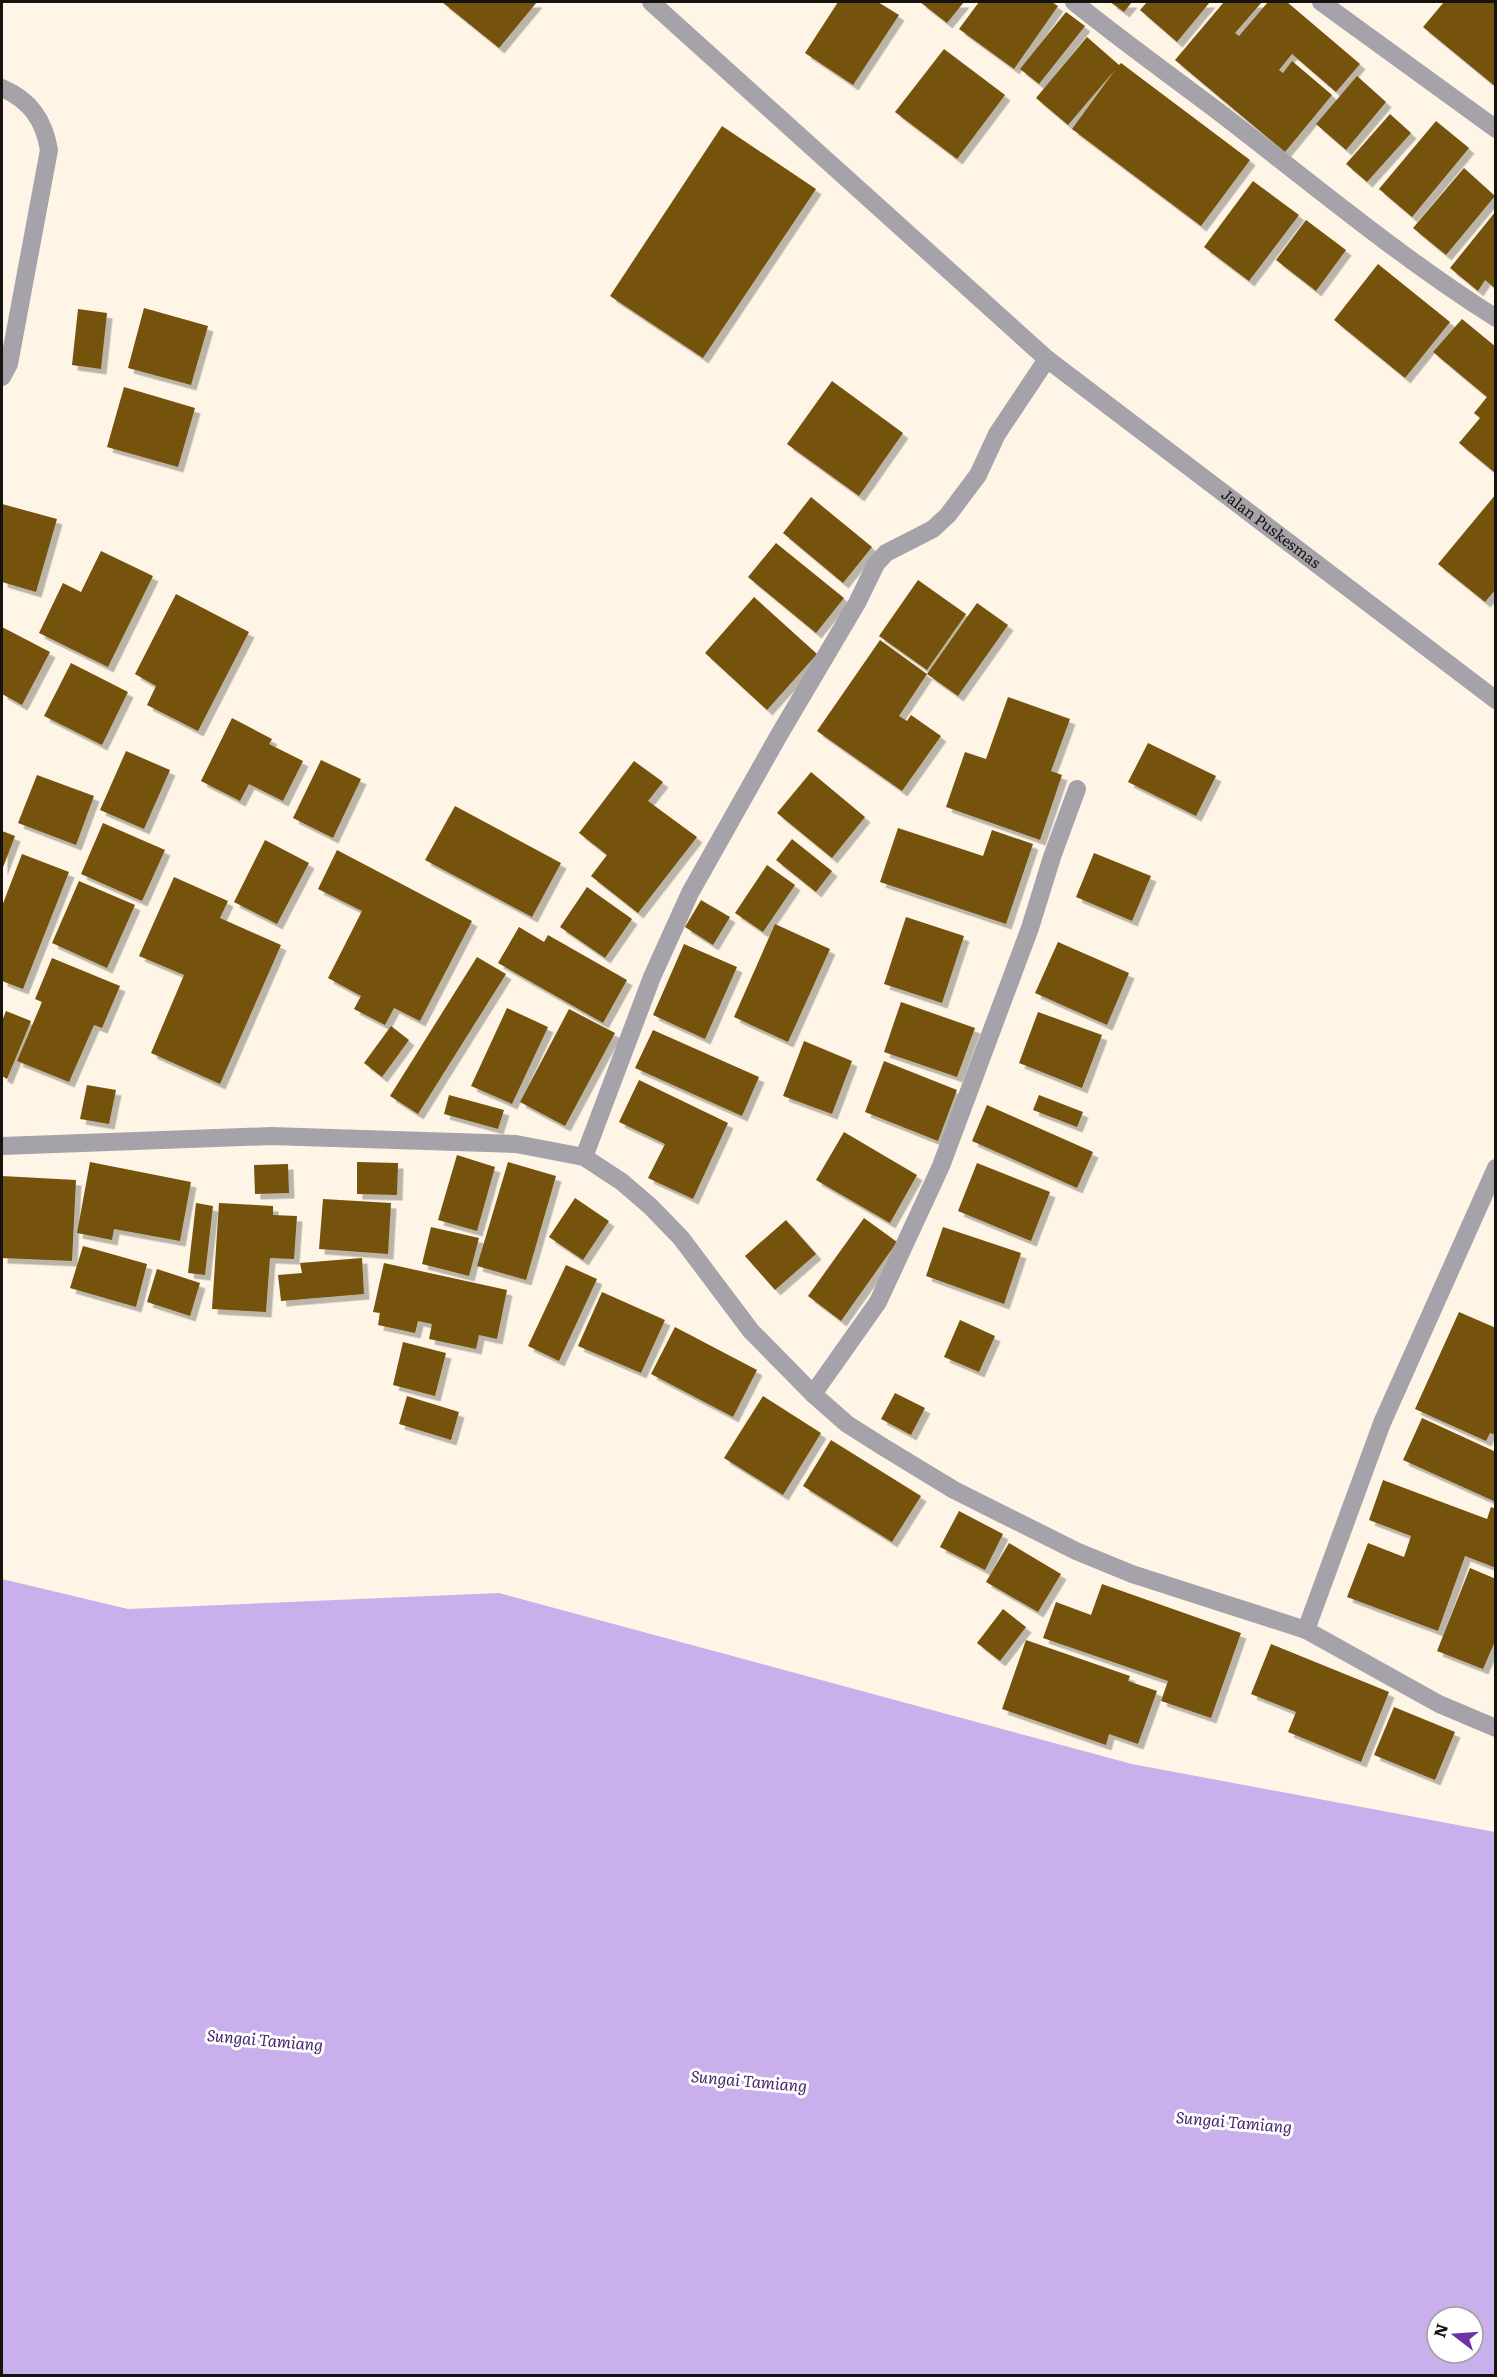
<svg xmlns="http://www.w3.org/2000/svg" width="1497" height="2377" viewBox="0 0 1497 2377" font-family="Literata,serif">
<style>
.water{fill:#c9afec;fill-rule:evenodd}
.building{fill:#755211;filter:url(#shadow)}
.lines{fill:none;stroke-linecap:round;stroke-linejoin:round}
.minor{stroke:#a5a2aa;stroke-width:18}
.labels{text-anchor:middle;stroke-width:6;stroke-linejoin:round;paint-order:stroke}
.street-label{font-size:15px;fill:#16120d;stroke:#fff}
.water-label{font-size:16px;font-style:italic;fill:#47246b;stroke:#fff}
</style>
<defs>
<filter id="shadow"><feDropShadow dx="5.5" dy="5.5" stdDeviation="0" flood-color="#0004"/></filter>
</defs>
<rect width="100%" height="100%" fill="#fef5e7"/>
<!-- water -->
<path class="water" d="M 2,1579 L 128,1609 L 499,1593 L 1132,1764 L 1495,1832 L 1495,2375 L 2,2375 ZM 1437,2317 L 1473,2317 L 1473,2353 L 1437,2353 Z"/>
<!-- building -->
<g class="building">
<path d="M 442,2 L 537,2 L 499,48 Z"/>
<path d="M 838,2 L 878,2 L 899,15 L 853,85 L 805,53 Z"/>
<path d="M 920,2 L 964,2 L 947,23 Z"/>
<path d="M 979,2 L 1052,2 L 1058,6 L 1014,69 L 959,29 Z"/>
<path d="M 1110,2 L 1132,2 L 1124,12 Z"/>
<path d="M 1147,2 L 1210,2 L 1177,42 L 1140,10 Z"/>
<path d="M 1224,2 L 1262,2 L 1235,33 L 1239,36 L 1268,2 L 1287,2 L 1360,64 L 1336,92 L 1292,54 L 1279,70 L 1283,73 L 1292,61 L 1332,95 L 1285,152 L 1175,60 Z"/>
<path d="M 1444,2 L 1496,2 L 1496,87 L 1423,27 Z"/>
<path d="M 1066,12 L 1085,26 L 1039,84 L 1020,69 Z"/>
<path d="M 1087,37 L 1119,65 L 1121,63 L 1250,160 L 1201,226 L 1072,129 L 1115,70 L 1068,125 L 1036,98 Z"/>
<path d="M 944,49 L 1005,95 L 957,159 L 895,112 Z"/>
<path d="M 1357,76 L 1386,102 L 1346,150 L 1316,124 Z"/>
<path d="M 1390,114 L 1411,133 L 1367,182 L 1346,164 Z"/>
<path d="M 1436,121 L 1469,148 L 1412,217 L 1379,189 Z"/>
<path d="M 722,126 L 816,189 L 703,358 L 610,296 Z"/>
<path d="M 1464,168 L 1495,196 L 1446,255 L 1413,228 Z"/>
<path d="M 1253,181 L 1299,215 L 1249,281 L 1204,247 Z"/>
<path d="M 1496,211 L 1496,289 L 1485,280 L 1478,291 L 1450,268 Z"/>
<path d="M 1306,220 L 1346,250 L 1316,291 L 1276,260 Z"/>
<path d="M 1378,264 L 1450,322 L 1405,378 L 1334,320 Z"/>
<path d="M 144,308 L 208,326 L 191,385 L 128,368 Z"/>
<path d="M 78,309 L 107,313 L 101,369 L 72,365 Z"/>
<path d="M 1462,319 L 1496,347 L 1494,472 L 1459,443 L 1480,418 L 1474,413 L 1487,397 L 1433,352 Z"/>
<path d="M 832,381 L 903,433 L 859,496 L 787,444 Z"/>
<path d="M 124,387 L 195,408 L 178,467 L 107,447 Z"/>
<path d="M 1496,494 L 1496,589 L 1485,602 L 1438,564 Z"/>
<path d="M 811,497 L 872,547 L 843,583 L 783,533 Z"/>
<path d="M 2,504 L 57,519 L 36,592 L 2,582 Z"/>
<path d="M 776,543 L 844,598 L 816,633 L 748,577 Z"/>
<path d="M 101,551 L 153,576 L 108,667 L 39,633 L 63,583 L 81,592 Z"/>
<path d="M 918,580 L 966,614 L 927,670 L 879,636 Z"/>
<path d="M 176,594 L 249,632 L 198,731 L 147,705 L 156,686 L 135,674 Z"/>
<path d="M 754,597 L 817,654 L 767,710 L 705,653 Z"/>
<path d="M 977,603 L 1008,625 L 958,696 L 927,674 Z"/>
<path d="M 2,627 L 50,652 L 22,705 L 2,694 Z"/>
<path d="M 880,640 L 927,674 L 899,716 L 907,721 L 911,715 L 941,736 L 902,791 L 817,731 Z"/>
<path d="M 71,663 L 128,692 L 102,745 L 44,716 Z"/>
<path d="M 1008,697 L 1070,719 L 1051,771 L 1062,775 L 1040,840 L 946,807 L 965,752 L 986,759 Z"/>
<path d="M 232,718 L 272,739 L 269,744 L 303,761 L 283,801 L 249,784 L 240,801 L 201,781 Z"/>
<path d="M 1148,743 L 1216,776 L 1196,816 L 1128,782 Z"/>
<path d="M 126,751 L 170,770 L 144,829 L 100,810 Z"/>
<path d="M 321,760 L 361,779 L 333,838 L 293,818 Z"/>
<path d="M 634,761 L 663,782 L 648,801 L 697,837 L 638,913 L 591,876 L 607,855 L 579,833 Z"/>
<path d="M 811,772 L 865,817 L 832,858 L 777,813 Z"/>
<path d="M 37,775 L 94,796 L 76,845 L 18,823 Z"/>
<path d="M 455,806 L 561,863 L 532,917 L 425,860 Z"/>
<path d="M 103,823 L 165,850 L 142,901 L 81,874 Z"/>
<path d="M 898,828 L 983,856 L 992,830 L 1033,844 L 1006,924 L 880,882 Z"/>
<path d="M 2,831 L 15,836 L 2,870 Z"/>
<path d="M 792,839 L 832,871 L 816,892 L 776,860 Z"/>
<path d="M 265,840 L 309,863 L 277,924 L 234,902 Z"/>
<path d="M 337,850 L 472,921 L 420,1021 L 394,1008 L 385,1025 L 354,1009 L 361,996 L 328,978 L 362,911 L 318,889 Z"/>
<path d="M 1094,853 L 1151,876 L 1132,921 L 1076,897 Z"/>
<path d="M 22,854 L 69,872 L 23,989 L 2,981 L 2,906 Z"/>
<path d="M 767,865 L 795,885 L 763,932 L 735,913 Z"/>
<path d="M 174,877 L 228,901 L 220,918 L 281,945 L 220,1084 L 151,1053 L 184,975 L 139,956 Z"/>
<path d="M 79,881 L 135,905 L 107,968 L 52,943 Z"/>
<path d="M 587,887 L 632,919 L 605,958 L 560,927 Z"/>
<path d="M 701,900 L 730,917 L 713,945 L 685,927 Z"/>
<path d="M 906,917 L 964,936 L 942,1003 L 884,984 Z"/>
<path d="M 775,924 L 830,949 L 788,1042 L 734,1017 Z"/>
<path d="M 519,927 L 544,942 L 548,935 L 627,980 L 603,1023 L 498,963 Z"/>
<path d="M 1058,942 L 1129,973 L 1107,1025 L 1035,993 Z"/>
<path d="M 684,944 L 737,967 L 705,1039 L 653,1015 Z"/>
<path d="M 477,957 L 506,974 L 418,1114 L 390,1096 Z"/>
<path d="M 52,958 L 120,986 L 102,1028 L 94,1025 L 69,1082 L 17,1061 L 42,1002 L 35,999 Z"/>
<path d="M 901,1002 L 975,1028 L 957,1077 L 884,1052 Z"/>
<path d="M 507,1008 L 548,1027 L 512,1104 L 471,1086 Z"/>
<path d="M 569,1009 L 615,1033 L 565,1126 L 520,1102 Z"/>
<path d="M 6,1011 L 31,1021 L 7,1079 L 2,1076 L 2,1021 Z"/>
<path d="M 1038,1012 L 1102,1035 L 1082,1088 L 1019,1063 Z"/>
<path d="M 391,1026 L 409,1040 L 382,1077 L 364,1063 Z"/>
<path d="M 653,1030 L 759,1077 L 742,1116 L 635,1068 Z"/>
<path d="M 804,1041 L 852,1061 L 832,1114 L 783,1096 Z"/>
<path d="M 884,1061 L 957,1090 L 938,1141 L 865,1112 Z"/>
<path d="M 639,1080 L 728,1123 L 693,1199 L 648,1178 L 665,1144 L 619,1122 Z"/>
<path d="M 87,1085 L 116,1090 L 109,1124 L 80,1119 Z"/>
<path d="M 449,1095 L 504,1110 L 498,1129 L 444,1114 Z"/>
<path d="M 1039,1095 L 1083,1112 L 1077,1127 L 1033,1110 Z"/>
<path d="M 987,1105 L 1093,1152 L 1077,1188 L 972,1141 Z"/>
<path d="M 844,1132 L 917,1175 L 890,1223 L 816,1180 Z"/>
<path d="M 457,1155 L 495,1167 L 477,1231 L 438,1220 Z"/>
<path d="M 90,1162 L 191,1182 L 180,1241 L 114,1229 L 112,1240 L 77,1233 Z"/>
<path d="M 357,1162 L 398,1163 L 397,1195 L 357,1194 Z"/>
<path d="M 508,1162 L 556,1176 L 526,1280 L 477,1266 Z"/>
<path d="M 977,1163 L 1050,1192 L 1031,1241 L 958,1211 Z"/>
<path d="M 288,1164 L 289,1193 L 255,1194 L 254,1165 Z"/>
<path d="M 2,1176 L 76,1180 L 72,1261 L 2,1258 Z"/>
<path d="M 575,1198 L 609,1221 L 583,1260 L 549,1237 Z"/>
<path d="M 323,1199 L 391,1203 L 388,1254 L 319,1249 Z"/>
<path d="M 196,1203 L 213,1206 L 205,1275 L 188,1273 Z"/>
<path d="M 219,1203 L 273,1206 L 273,1215 L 297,1216 L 294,1259 L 270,1258 L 266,1312 L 212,1309 Z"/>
<path d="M 864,1218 L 897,1242 L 841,1321 L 808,1296 Z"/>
<path d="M 786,1220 L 816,1254 L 775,1290 L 745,1256 Z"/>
<path d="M 431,1227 L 479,1238 L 469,1276 L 422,1264 Z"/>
<path d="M 943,1227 L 1021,1253 L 1004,1304 L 926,1276 Z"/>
<path d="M 83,1246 L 147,1264 L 136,1307 L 70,1288 Z"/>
<path d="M 362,1258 L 364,1294 L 281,1301 L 278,1275 L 302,1273 L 300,1263 Z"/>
<path d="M 384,1263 L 507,1290 L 497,1339 L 479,1335 L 476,1349 L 429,1339 L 432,1324 L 418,1321 L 415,1333 L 378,1325 L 380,1313 L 373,1312 Z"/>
<path d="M 566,1265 L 597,1279 L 559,1361 L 528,1346 Z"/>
<path d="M 157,1269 L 200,1283 L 190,1316 L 147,1302 Z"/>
<path d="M 602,1292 L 665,1320 L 641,1373 L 578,1346 Z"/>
<path d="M 1459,1312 L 1496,1328 L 1496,1435 L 1490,1433 L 1486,1441 L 1415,1409 Z"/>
<path d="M 960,1320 L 995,1336 L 979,1372 L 944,1357 Z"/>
<path d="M 675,1327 L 757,1370 L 733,1417 L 651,1374 Z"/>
<path d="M 403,1342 L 446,1353 L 435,1396 L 393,1385 Z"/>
<path d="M 895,1393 L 925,1408 L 911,1435 L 881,1419 Z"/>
<path d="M 407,1396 L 459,1412 L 451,1440 L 399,1424 Z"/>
<path d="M 763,1396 L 821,1433 L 783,1495 L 724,1458 Z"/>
<path d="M 1422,1418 L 1496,1452 L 1496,1502 L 1403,1460 Z"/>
<path d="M 831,1440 L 921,1496 L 892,1542 L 803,1486 Z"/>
<path d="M 1383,1480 L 1487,1519 L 1491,1507 L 1496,1509 L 1496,1568 L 1465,1556 L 1438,1631 L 1347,1597 L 1368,1543 L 1404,1557 L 1411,1536 L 1369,1520 Z"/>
<path d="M 959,1511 L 1003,1534 L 985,1570 L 940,1547 Z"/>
<path d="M 1009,1543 L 1061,1574 L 1038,1612 L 986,1582 Z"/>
<path d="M 1470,1568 L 1496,1579 L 1496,1639 L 1483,1669 L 1437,1651 Z"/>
<path d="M 1102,1584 L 1241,1633 L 1211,1718 L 1161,1701 L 1168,1681 L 1043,1638 L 1056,1602 L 1091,1615 Z"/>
<path d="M 1003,1609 L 1026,1627 L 1000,1661 L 977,1643 Z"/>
<path d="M 1026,1640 L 1130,1676 L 1128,1681 L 1157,1691 L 1138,1744 L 1109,1734 L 1106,1745 L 1002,1709 Z"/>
<path d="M 1271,1644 L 1389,1692 L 1361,1762 L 1288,1732 L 1296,1712 L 1251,1694 Z"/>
<path d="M 1394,1707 L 1455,1732 L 1435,1780 L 1374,1755 Z"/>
</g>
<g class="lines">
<!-- minor -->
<g class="minor">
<path id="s1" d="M 651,2 L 1047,359 L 1496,700"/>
<path d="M 1074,2 C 1121,40 1170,75 1219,112 C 1310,182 1398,256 1496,318"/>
<path d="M 1321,2 L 1496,129"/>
<path d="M 2,88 C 30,100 44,120 49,150 L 9,364 L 2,377"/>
<path d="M 2,1146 L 271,1136 L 516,1144 L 584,1157 L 622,1182 L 651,1207 L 681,1238 L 751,1331 L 813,1394 L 847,1424 L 885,1448 L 954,1490 L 1076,1551 L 1132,1574 L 1306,1630 L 1439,1704 L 1496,1728"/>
<path d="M 584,1157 L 652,977 L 690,893 L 779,735 L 857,603 L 876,564 L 886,553 L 933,529 L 948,515 L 978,475 L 997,434 L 1047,359"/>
<path d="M 813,1394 L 878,1302 L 941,1166 L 1030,928 L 1052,857 L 1077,789"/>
<path d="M 1306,1630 L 1382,1423 L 1496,1168"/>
</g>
</g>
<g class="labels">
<!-- street labels -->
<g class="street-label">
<text dy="5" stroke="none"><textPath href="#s1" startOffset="814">Jalan Puskesmas</textPath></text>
</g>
<!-- water labels -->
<g class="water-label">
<text transform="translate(265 2040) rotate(5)" y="6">Sungai Tamiang</text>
<text transform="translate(749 2081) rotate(5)" y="6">Sungai Tamiang</text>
<text transform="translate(1234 2122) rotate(5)" y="6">Sungai Tamiang</text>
</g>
</g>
<!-- border -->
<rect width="1497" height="2377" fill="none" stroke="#16120d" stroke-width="6"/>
<!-- north arrow -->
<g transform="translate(1455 2335) rotate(287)"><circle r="28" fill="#ffffff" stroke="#a2a09e" stroke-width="1.5"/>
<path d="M0-4.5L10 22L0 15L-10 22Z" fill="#6e32a8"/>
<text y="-9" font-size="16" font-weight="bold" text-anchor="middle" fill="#16120d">N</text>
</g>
</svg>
